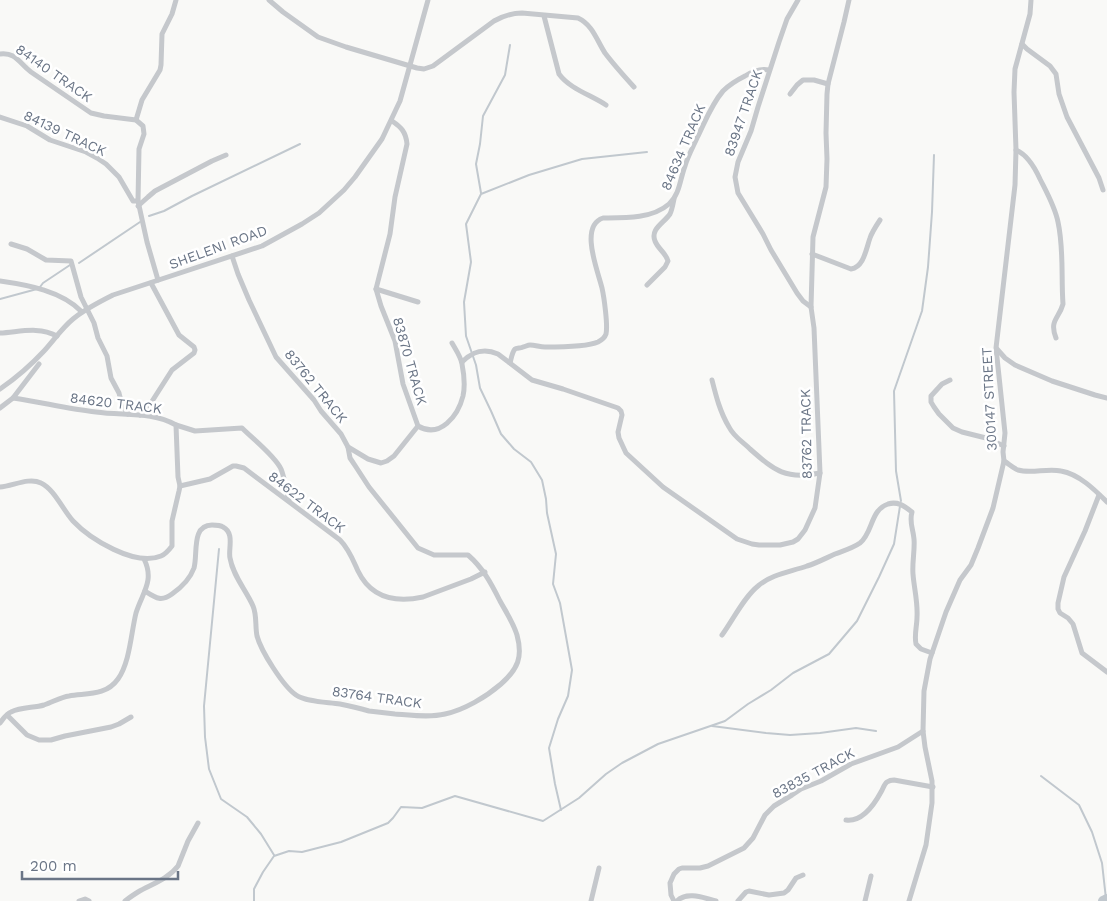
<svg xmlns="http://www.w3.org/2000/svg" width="1107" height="901" viewBox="0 0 1107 901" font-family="'Work Sans',sans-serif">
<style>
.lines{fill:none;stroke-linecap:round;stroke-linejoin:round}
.stream{stroke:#c1c8ce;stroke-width:2}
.river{stroke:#c1c8ce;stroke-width:10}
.minor{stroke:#c5c8cc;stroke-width:5}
.labels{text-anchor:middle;stroke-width:5;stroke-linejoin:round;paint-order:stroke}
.street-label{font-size:14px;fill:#6a7586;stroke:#fff}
</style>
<rect width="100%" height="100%" fill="#f9f9f7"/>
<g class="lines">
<!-- stream -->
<g class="stream">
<path d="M 481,193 L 476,164 L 480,144 L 483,116 L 505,75 L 510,45"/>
<path d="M 149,216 L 164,211 L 192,196 L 300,144"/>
<path d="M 79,263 L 140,222"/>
<path d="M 40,287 L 43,283 L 70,265"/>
<path d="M 0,299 L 37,289"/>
<path d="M 901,501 L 896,471 L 894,391 L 922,311 L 928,267 L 932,212 L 934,155"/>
<path d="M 219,549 L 204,706 L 205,737 L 209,769 L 221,799 L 247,817 L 261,834 L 274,855"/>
<path d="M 712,726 L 766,733 L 790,735 L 820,733 L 856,728 L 876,731"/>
<path d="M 1041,776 L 1079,805 L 1092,832 L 1102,863 L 1106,899"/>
<path d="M 561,810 L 555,784 L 549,748 L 558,719 L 568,696 L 572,670 L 560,603 L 553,584 L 556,554 L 547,513 L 546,499 L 542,480 L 531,462 L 514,449 L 501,434 L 491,411 L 480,388 L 476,365 L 466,336 L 464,302 L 471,262 L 466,224 L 481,194 L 529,175 L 582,159 L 647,152"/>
<path d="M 254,901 L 254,889 L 263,872 L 274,856 L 289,851 L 302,852 L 341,842 L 388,823 L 393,818 L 401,807 L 422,808 L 455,796 L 543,821 L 579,798 L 606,774 L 622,763 L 658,744 L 725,721 L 748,704 L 771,690 L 793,673 L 829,654 L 857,621 L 879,577 L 894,544 L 900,506"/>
</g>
<!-- river -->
<path class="river" d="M 1103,901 L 1107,899"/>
<!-- minor -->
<g class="minor">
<path d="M 269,0 L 283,12 L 318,37 L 346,47 L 417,68 L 424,69 L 433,66 L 494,21 C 503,16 511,13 522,13 L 578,18 C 593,25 597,41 605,53 C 614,65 624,76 634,87"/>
<path d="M 798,0 L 787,19 L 779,42 L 758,107 L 751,131 L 738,162 L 735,177 L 738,193 L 763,234 L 771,250 L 797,293 L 803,301 L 811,307"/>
<path d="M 544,16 L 559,74 C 570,89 591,95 606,105"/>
<path d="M 1022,44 L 1027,49 L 1050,66 L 1056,74 L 1059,94 L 1067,117 L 1099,178 L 1103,190"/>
<path d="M 0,54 C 16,52 19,63 31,72 L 91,113 L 104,116 L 136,120 L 143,126 L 144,134 L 139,149 L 138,201 L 147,242 L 158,280"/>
<path d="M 790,94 L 797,85 L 803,80 L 814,80 L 828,84"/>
<path d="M 0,117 L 27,126 L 50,140 L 86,152 L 97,158 L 106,164 L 119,177 L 133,201 L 138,201"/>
<path d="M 136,120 L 142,100 L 160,70 L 161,65 L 162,34 L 172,14 L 176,0"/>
<path d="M 392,121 C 401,127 406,132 407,144 L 395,197 L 390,234 L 376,289 L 381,306 L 395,341 L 403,384 L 418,426 C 440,439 458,416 463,396 C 465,387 464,374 462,364 C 461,357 456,350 452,343"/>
<path d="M 1016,150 C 1028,155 1035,168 1040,179 C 1047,193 1055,207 1058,222 C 1064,249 1061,277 1063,304 C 1059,319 1049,320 1056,338"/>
<path d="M 138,206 L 148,197 L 155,191 L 212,161 L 226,155"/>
<path d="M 11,244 L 27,249 L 46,260 L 71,261 L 81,297 L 94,323 L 98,338 L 107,356 L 111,378 L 119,393 L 122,405 L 128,414"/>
<path d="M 812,254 L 851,269 C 864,267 866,249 870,238 C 872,232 876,226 880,220"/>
<path d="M 232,256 L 238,274 L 249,300 L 276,357 L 314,400 L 321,411 L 341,434 L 348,447 L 368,459 L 381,463 L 387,461 L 394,456 L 418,426"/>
<path d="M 0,281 C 28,285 62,291 82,312"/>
<path d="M 647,285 L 665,267 L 668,261 C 666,253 658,249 655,241 C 650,229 664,223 670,214 C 672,210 673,204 674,199"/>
<path d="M 376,289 L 418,302"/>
<path d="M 0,333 C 20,332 38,326 57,336"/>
<path d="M 997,349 L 1005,358 L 1015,365 L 1052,381 L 1095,395 L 1107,398"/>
<path d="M 462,362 C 473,351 484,348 498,354 L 532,380 L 563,389 L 618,408 L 621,411 L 622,415 L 618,432 L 619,438 L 626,453 L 663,487 L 737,539 L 752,544 L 759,545 L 780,545 L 793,542 L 798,539 L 805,530 L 815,508 L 820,473 L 814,328 L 811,307 L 813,237 L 826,187 L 827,159 L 826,133 L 827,94 L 828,84 L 844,22 L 849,0"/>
<path d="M 510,363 C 511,360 512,352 515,349 C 516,348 522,348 523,347 C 524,347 528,345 530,345 C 535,345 540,347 545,347 C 558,347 587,347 598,342 C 602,340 605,337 606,334 C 608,325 604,297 602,288 C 598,271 579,226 603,218 C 624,218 652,219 669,204 C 680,194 680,179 685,166 C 688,156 693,147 697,138 C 705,122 711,105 723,91 C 729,85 737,80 745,76 C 753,71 760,68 769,70"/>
<path d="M 712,380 C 716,396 720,412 729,427 C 734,437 743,442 750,449 C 775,471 786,480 820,473"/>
<path d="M 950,380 L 942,384 L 931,396 L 931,402 L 934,407 L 939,414 L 953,428 L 962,432 L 986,438 L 1004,446"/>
<path d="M 0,389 C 16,378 31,365 44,351 C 54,340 62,328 73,319 C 85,309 99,302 113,295 L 262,246 L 302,224 L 319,213 L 344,190 L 355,177 L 382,139 L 400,101 L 428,0"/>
<path d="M 0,408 L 13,398 L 39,364"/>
<path d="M 140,415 L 149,406 L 172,370 L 194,353 L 195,350 L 194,347 L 179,335 L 151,283"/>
<path d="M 176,425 L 195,431 L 242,428 C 253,439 275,456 281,469 C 285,479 286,490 289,500"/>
<path d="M 1004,461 C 1009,464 1013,468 1018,470 C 1031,474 1047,468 1061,471 C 1079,474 1095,490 1107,502"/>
<path d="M 180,486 L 210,479 L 233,466 L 236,466 L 244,468 L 340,540 C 349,549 353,560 358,571 C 371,598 395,603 423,597 L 471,579 L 485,572"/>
<path d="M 0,487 C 13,486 29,477 41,483 C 54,489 63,510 73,521 C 90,539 135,567 161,556 C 166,554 169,550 172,546 L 172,521 L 179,491 L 180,486 L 178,477 L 176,425 C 152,411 123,416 96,412 C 68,409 41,402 13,398"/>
<path d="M 1099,495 L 1085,531 L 1064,577 L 1058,603 L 1058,609 L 1060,613 L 1068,618 L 1073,624 L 1082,653 L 1107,672"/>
<path d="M 145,591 C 156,598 161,602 172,594 C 182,587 190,579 194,568 C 198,554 191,525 212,525 C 216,525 220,525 223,527 C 235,533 228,549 230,558 C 233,576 246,590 253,606 C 257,615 255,626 257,636 C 261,651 283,686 296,695 C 306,702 327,702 340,704 C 350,706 359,708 369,711 C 378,712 387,713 395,714 C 411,715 429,718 445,714 C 464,710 486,697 501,684 C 518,669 523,657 517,635 C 513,622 506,612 500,601 C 491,583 483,568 468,555 L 434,555 L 418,548 L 369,487 L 356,467 L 350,458 L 348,447"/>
<path d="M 722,635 C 733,620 744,597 758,586 C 772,574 790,572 807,566 C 817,563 826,558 835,554 C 843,551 853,548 860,543 C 873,533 870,510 888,504 C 898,501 904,506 912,512 C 909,522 913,528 914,539 C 915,550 912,562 913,574 C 914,588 918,602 917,617 C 917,626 914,635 916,644 L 921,649 L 932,653"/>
<path d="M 7,715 L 27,735 L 39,740 L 51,740 L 65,736 L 111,727 L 119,724 L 131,717"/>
<path d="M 0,723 C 3,719 6,714 11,712 C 21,707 34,708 44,705 C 53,702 61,697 69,696 C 87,693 106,696 118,679 C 130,662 131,633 136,613 C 142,593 155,581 144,559"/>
<path d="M 846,820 C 862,822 874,805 881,792 C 883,789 884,784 887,782 C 890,780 891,780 894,780 L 933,787"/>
<path d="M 79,901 L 85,899 L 89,901"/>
<path d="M 125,901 C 129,898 133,895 138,892 C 152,884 168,879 178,866 L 188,841 L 198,823"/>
<path d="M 591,901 L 599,868"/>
<path d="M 674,901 L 671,895 L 670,883 L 674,874 L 679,869 L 682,868 L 700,868 L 708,866 L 744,848 L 753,838 L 765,815 L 774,806 L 792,795 L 801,789 L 821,781 L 851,764 L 898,747 L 923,731"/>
<path d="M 677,901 C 687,891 704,898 716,901"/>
<path d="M 738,901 L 746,892 L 749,891 L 769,895 L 784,893 L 788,890 L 796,878 L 803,875"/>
<path d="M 865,901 L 871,876"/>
<path d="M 909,901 L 926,845 L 932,803 L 932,781 L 925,747 L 923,731 L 924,691 L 930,659 L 946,612 L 960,580 L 971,565 L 978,548 L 993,508 L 1004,461 L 1003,452 L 1005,433 L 996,348 L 1015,185 L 1016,150 L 1014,92 L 1015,69 L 1030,14 L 1031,0"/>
</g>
</g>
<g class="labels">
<!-- street labels -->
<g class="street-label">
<text transform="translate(54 73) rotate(35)" y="5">84140 TRACK</text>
<text transform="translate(743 113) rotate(-71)" y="5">83947 TRACK</text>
<text transform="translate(65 133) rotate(25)" y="5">84139 TRACK</text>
<text transform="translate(683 147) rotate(-67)" y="5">84634 TRACK</text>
<text transform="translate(218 247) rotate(-20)" y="5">SHELENI ROAD</text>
<text transform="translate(410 361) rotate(74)" y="5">83870 TRACK</text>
<text transform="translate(316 386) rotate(51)" y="5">83762 TRACK</text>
<text transform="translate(989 399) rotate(-93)" y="5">300147 STREET</text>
<text transform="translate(116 403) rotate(7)" y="5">84620 TRACK</text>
<text transform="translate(806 434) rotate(-91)" y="5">83762 TRACK</text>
<text transform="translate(307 502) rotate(37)" y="5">84622 TRACK</text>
<text transform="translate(377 697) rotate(8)" y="5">83764 TRACK</text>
<text transform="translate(813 773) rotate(-28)" y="5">83835 TRACK</text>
</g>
</g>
<!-- scale -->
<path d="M22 871v8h156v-8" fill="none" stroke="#6a7586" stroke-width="2.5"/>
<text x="30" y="871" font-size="15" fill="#6a7586" stroke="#ffffff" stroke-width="4" paint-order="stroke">200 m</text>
</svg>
